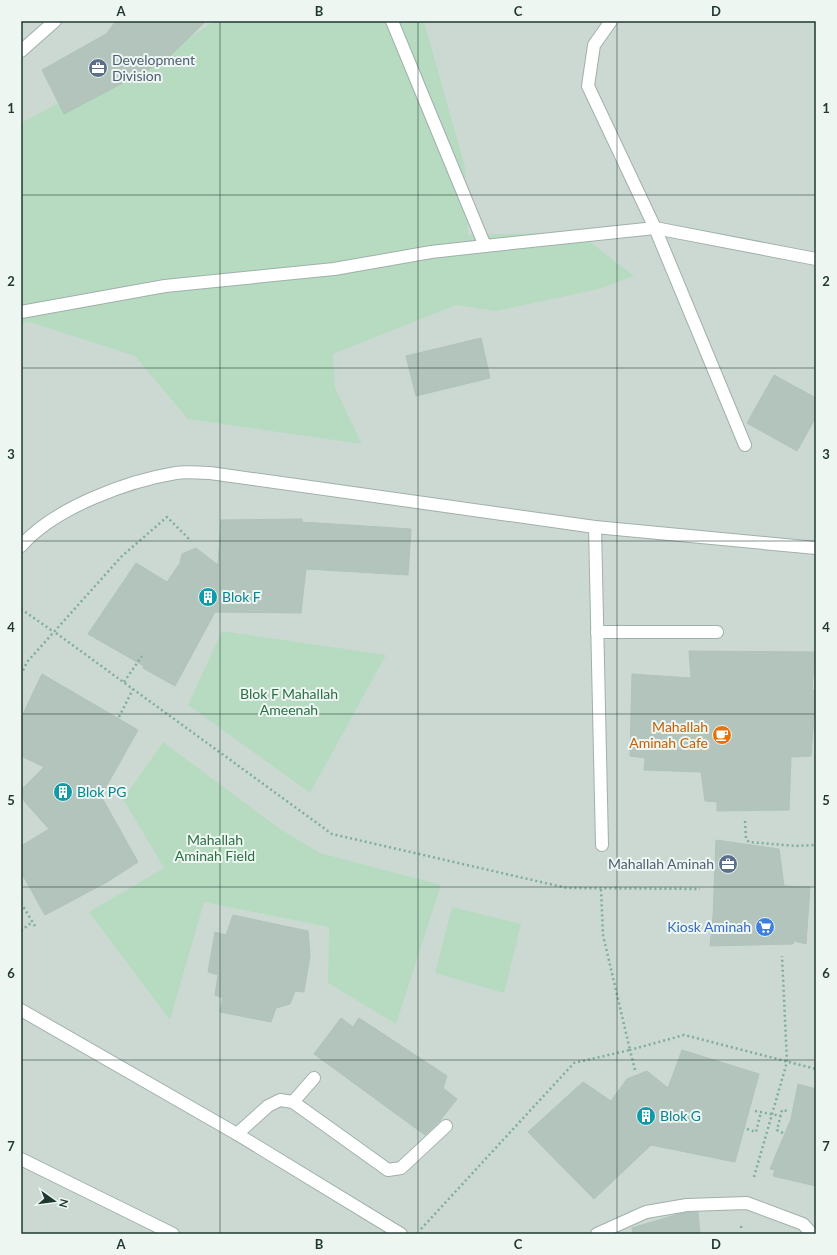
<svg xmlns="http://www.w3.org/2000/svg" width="837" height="1255" viewBox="0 0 837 1255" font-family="Lato,sans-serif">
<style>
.built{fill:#ccd9d3}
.green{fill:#b6dbc0}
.building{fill:#b3c4bd;stroke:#b0c3bb}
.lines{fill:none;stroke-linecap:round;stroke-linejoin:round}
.lane-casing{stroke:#a0b0ab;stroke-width:14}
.path{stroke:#7ead9e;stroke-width:2.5;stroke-dasharray:2 3;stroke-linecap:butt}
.lane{stroke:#fff;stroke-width:12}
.grid{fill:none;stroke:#1f3832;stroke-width:1;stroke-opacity:0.55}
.labels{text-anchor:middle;stroke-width:4;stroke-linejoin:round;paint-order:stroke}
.service-label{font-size:14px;fill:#4e5e75;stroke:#eef6f2;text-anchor:start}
.culture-label{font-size:14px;fill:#0d838f;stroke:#eef6f2;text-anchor:start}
.park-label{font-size:14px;fill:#2a6f45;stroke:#eef6f2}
.food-label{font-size:14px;fill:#c56008;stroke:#eef6f2;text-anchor:end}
.shop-label{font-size:14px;fill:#366cbe;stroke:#eef6f2;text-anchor:end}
.neatline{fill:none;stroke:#1f3832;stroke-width:1.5}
.grid-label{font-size:13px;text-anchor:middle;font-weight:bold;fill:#1f3832}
</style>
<rect width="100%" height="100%" fill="#dde9e4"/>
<!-- built -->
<rect class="built" x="21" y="21" width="795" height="1213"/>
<!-- green -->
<g class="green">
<path d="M 215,21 L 424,21 L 465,167 L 468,235 L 577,232 L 634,276 L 599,289 L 496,311 L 456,305 L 333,354 L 335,388 L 362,444 L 188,419 L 135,356 L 30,322 L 21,323 L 21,123 L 120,70 L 190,37 Z"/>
<path d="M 222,631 L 386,655 L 310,793 L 188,705 Z"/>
<path d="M 163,742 L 280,829 L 320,853 L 441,885 L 396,1024 L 328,983 L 329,927 L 204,902 L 170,1020 L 89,912 L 164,868 L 123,799 Z"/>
<path d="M 452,907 L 521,924 L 504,993 L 435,973 Z"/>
</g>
<!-- building -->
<g class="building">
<path d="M 116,21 L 206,21 L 169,57 L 155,66 L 64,114 L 42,70 L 106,34 Z"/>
<path d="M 481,338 L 490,378 L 416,396 L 406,356 Z"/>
<path d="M 774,375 L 816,398 L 816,417 L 797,451 L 747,423 Z"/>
<path d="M 302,519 L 302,522 L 411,529 L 408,575 L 306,569 L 301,613 L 215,612 L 175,686 L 143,668 L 144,666 L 88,634 L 136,563 L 167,582 L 180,563 L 182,554 L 196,548 L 218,565 L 221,520 Z"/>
<path d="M 689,651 L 815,652 L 812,690 L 816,690 L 816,715 L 814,715 L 811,756 L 791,757 L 789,810 L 717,811 L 717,802 L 705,801 L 701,772 L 644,770 L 645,758 L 630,756 L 632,674 L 691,678 Z"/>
<path d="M 42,674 L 138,730 L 101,796 L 138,862 L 107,882 L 45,915 L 21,872 L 21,846 L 49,829 L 24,801 L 22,789 L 44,767 L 21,756 L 21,718 Z"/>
<path d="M 716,840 L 779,849 L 784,886 L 810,887 L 806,944 L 794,941 L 793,944 L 710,946 L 713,916 Z"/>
<path d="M 233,915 L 308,931 L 310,956 L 304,992 L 295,991 L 290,1004 L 276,1008 L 271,1022 L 220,1012 L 223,998 L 215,995 L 218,975 L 208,972 L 215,932 L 226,935 Z"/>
<path d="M 341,1018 L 353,1027 L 359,1018 L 447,1076 L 443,1088 L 457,1099 L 439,1122 L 425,1135 L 314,1054 Z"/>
<path d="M 682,1050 L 759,1074 L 735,1162 L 651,1145 L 594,1199 L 528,1132 L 583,1082 L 611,1101 L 627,1079 L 647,1071 L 668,1088 Z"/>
<path d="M 798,1084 L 816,1089 L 816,1186 L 773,1176 L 775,1170 L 770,1169 L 791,1119 Z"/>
<path d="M 698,1212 L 700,1234 L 633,1234 L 632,1228 L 682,1213 Z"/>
</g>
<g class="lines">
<!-- lane casing -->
<g class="lane-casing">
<g id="lane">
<path d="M 392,21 L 485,246 L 655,228 L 745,445"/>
<path d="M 611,21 L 594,45 L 588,86 L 655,228 L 816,259"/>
<path d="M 21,51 L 55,21"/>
<path d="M 21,312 L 165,286 L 334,269 L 431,252 L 485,246"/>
<path d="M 595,527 L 602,845"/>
<path d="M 21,546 C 54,508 127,481 176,473 C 186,471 199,473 210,473 L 595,527 L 816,548"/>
<path d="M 597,632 L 717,632"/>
<path d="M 21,1010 L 237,1134 L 401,1234"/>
<path d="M 293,1102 L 314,1078"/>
<path d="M 237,1134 L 268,1106 L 280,1100 L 293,1102 L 388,1170 L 401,1168 L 446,1126"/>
<path d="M 21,1159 L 173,1234"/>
<path d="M 597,1234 L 646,1212 L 687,1205 L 747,1203 L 803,1224 L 812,1234"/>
</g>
</g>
<!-- path -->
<g class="path">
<path d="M 21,609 L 54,632"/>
<path d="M 56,633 L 332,834 L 567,888 L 700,889"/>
<path d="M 21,675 L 27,662 L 122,556 L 167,517 L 191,541"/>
<path d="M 124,682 L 142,656"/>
<path d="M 119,717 L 133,689"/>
<path d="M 745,821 L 746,839 L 749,842 L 796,846 L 816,845"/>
<path d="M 21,903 L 35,926"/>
<path d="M 21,931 L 32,922"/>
<path d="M 635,1070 L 630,1050 L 684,1035 L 816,1069"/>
<path d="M 755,1111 L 781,1116"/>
<path d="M 747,1129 L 756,1132 L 761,1112"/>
<path d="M 783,1133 L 777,1130 L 782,1110 L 788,1111"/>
<path d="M 754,1177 L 787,1062 L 782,956"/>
<path d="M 741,1228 L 742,1223"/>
<path d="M 421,1229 L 574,1063 L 630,1050 L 603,935 L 601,889"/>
</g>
<!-- lane -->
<use href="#lane" class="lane"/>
</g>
<!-- grid -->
<path class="grid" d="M 220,21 L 220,1234M 418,21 L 418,1234M 617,21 L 617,1234M 21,195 L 816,195M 21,368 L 816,368M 21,541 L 816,541M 21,714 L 816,714M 21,887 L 816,887M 21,1060 L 816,1060"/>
<!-- icons -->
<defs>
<g id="office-disc" transform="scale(1)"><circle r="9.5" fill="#5c6f8a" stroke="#eef6f2"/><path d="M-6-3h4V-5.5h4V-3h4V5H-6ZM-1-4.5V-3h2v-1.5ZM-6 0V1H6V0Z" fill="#fff"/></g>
<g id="building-disc" transform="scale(1)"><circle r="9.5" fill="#0f9aa8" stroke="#eef6f2"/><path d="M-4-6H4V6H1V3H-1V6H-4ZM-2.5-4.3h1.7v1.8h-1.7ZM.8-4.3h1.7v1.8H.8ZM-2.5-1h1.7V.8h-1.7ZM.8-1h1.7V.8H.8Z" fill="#fff"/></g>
<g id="cafe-disc" transform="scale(1)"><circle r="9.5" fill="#e8710a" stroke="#eef6f2"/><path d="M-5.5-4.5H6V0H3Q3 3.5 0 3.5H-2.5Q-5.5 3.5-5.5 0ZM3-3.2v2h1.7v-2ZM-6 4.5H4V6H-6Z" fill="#fff"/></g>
<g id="supermarket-disc" transform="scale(1)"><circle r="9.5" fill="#3f7fe0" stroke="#eef6f2"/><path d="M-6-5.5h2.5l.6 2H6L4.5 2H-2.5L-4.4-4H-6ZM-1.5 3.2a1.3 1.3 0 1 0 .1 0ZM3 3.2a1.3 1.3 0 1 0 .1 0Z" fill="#fff"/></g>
</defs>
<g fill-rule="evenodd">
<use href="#office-disc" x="98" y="68"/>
<use href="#building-disc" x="208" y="597"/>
<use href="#cafe-disc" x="722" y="735"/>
<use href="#building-disc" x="63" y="792"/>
<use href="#office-disc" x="728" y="864"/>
<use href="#supermarket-disc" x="765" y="927"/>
<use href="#building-disc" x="646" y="1116"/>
</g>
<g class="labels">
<!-- service labels -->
<g class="service-label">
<text x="112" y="65">Development<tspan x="112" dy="16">Division</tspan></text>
<text x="714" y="869" text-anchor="end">Mahallah Aminah</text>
</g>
<!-- culture labels -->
<g class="culture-label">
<text x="222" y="602">Blok F</text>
<text x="77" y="797">Blok PG</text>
<text x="660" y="1121">Blok G</text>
</g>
<!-- park labels -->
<g class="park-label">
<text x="289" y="699">Blok F Mahallah<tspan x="289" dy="16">Ameenah</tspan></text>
<text x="215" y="845">Mahallah<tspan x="215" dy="16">Aminah Field</tspan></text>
</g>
<!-- food labels -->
<g class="food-label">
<text x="708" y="732">Mahallah<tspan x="708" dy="16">Aminah Cafe</tspan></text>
</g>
<!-- shop labels -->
<g class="shop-label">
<text x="751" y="932">Kiosk Aminah</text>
</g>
</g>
<!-- border -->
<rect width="837" height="1255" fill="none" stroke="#eef6f2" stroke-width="44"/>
<!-- north arrow -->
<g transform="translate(54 1201) rotate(104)" stroke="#eef6f2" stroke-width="3" paint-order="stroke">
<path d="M0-3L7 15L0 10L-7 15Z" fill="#1f3832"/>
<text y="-6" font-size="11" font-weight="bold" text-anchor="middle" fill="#1f3832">N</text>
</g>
<rect x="22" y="22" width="793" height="1211" class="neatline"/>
<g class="grid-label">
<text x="121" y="16">A</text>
<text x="319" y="16">B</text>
<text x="518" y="16">C</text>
<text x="716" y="16">D</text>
<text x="11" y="113">1</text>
<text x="826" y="113">1</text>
<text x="11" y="286">2</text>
<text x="826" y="286">2</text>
<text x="11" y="459">3</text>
<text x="826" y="459">3</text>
<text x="11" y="632">4</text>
<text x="826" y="632">4</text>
<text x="11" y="805">5</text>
<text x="826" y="805">5</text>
<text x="11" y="978">6</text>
<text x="826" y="978">6</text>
<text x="11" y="1151">7</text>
<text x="826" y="1151">7</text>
<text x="121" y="1249">A</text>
<text x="319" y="1249">B</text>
<text x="518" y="1249">C</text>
<text x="716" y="1249">D</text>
</g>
</svg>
